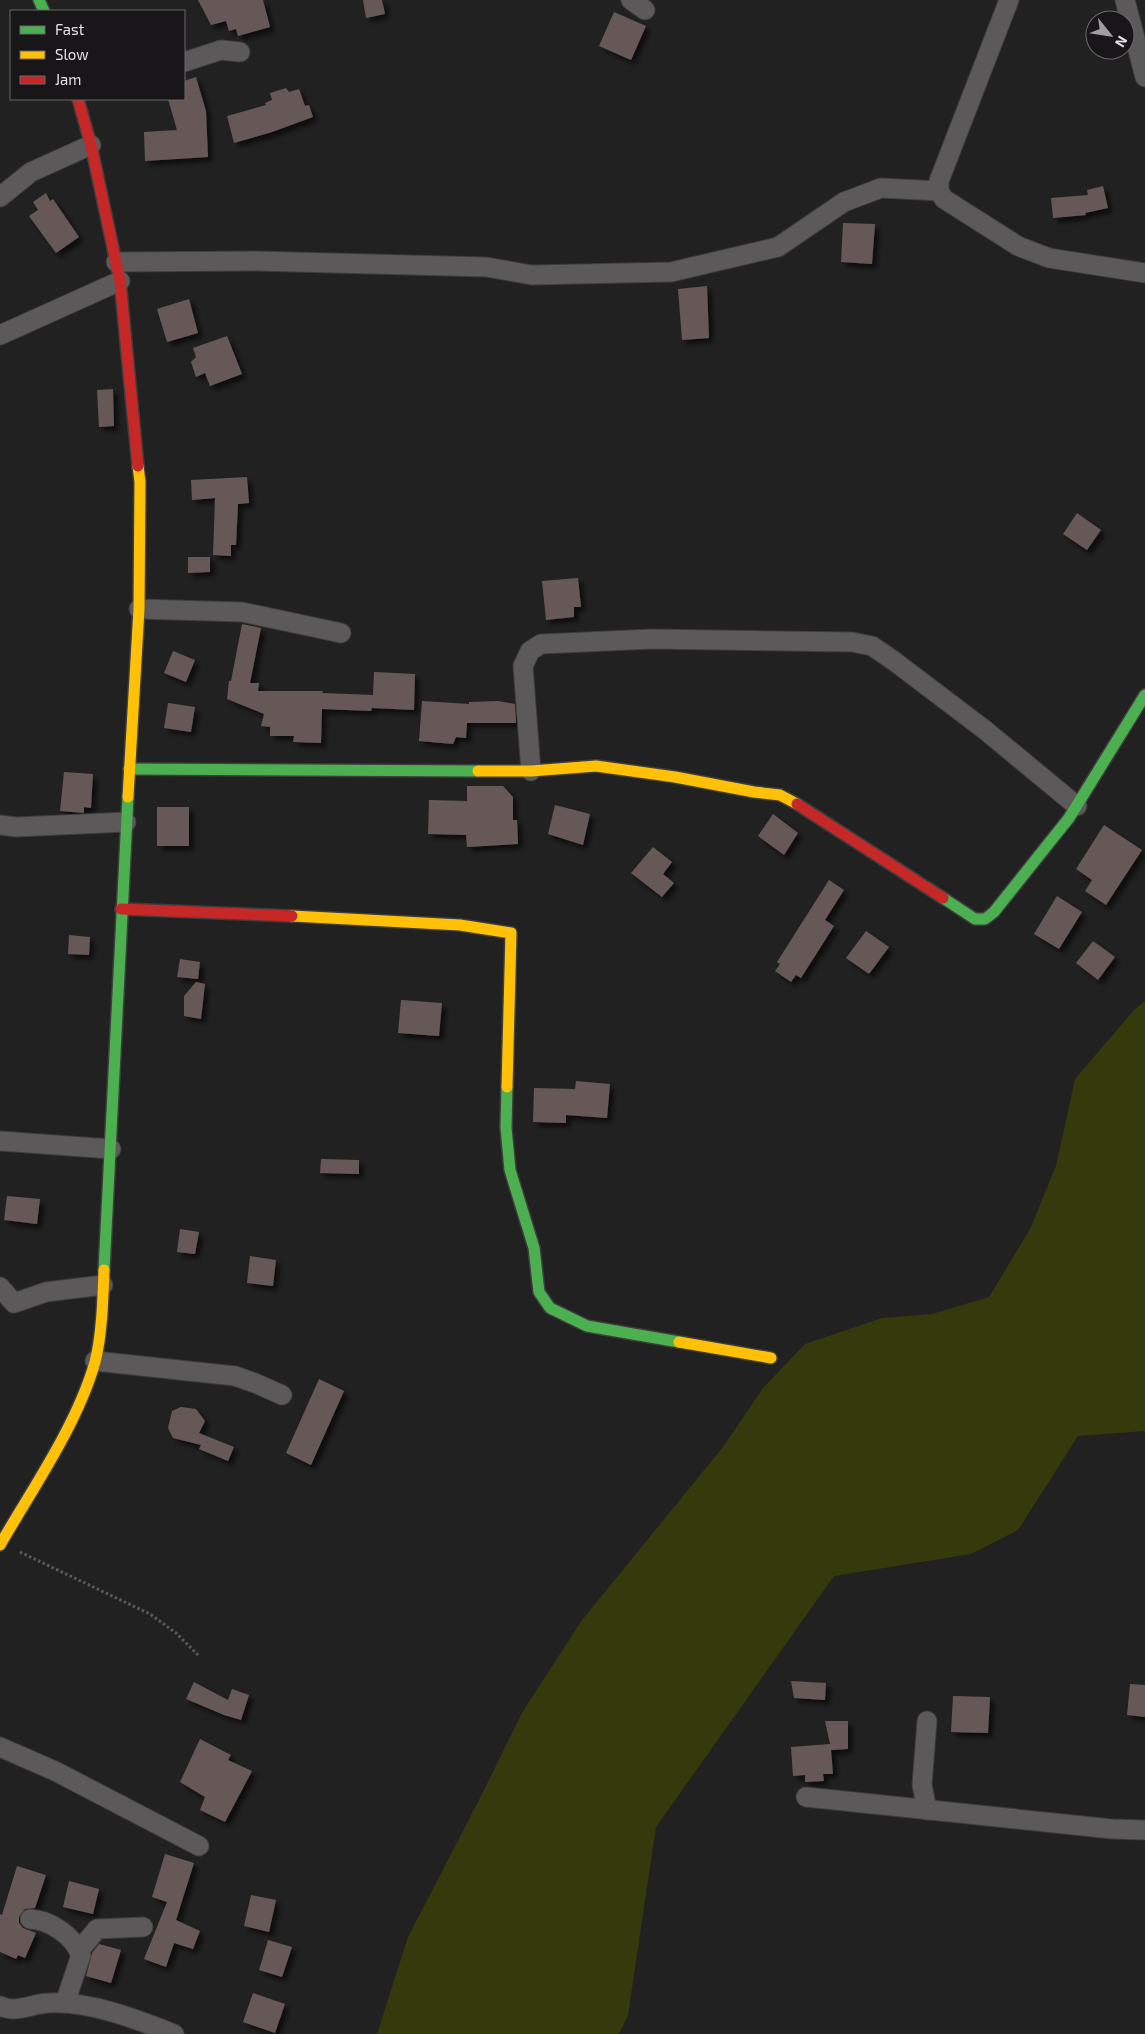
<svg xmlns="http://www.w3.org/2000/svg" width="1145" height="2034" viewBox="0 0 1145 2034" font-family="'Exo 2',sans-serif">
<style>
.green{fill:#343a0b}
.building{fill:#655957;filter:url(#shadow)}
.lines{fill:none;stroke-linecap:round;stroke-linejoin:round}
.street-casing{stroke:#3e3d3e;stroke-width:21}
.fast-casing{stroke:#3e3d3e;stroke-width:14}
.slow-casing{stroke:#3e3d3e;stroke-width:14}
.jam-casing{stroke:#3e3d3e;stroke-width:14}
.path{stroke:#5b5a5b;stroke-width:3;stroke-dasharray:2.5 2.5;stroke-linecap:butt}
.street{stroke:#5b595a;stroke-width:19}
.fast{stroke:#4caf50;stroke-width:11}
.slow{stroke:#ffc107;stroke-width:11}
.jam{stroke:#c62828;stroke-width:11}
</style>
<defs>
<filter id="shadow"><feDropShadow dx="4.5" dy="4.5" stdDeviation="2.5" flood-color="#0009"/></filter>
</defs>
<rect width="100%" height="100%" fill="#212121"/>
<!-- green -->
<path class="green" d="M 1145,1001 L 1145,1431 L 1078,1436 L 1018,1530 L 971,1554 L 834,1576 L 656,1827 L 628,2015 L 619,2034 L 377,2034 L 408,1937 L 480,1798 L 523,1711 L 582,1620 L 723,1447 L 763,1388 L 805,1344 L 882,1318 L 932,1314 L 989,1297 L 1030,1229 L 1056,1166 L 1075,1079 L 1135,1009 Z"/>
<!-- building -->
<g class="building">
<path d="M 198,0 L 263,0 L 270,27 L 238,36 L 236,29 L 229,31 L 226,21 L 211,25 Z"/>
<path d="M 363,0 L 382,0 L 385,14 L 366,18 Z"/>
<path d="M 614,12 L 646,26 L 631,60 L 599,46 Z"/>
<path d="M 196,77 L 206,111 L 208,157 L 145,161 L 144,132 L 177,130 L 168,99 L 184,99 L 184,81 Z"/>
<path d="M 286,88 L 289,92 L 299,89 L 305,106 L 309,105 L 313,117 L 272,132 L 234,143 L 227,116 L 266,105 L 265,103 L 272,100 L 270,93 Z"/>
<path d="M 1103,186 L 1108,208 L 1085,213 L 1086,215 L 1053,218 L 1051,198 L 1088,195 L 1087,190 Z"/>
<path d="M 46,193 L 50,201 L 53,199 L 79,237 L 56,253 L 29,216 L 38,210 L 33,202 Z"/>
<path d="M 843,223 L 875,224 L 872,264 L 841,262 Z"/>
<path d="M 707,286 L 709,338 L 682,340 L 678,289 Z"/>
<path d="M 189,299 L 198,333 L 167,342 L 157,309 Z"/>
<path d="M 227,336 L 242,374 L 210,386 L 205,373 L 196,377 L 191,362 L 196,357 L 193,348 Z"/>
<path d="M 113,389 L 114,426 L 99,427 L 97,390 Z"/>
<path d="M 247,477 L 249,503 L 238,504 L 236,545 L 231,545 L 231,556 L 213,555 L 215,498 L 192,500 L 191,480 Z"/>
<path d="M 1077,513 L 1101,530 L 1087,550 L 1063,534 Z"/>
<path d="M 188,557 L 210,557 L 210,572 L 188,573 Z"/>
<path d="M 578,578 L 581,607 L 574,607 L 574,617 L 546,620 L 542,581 Z"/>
<path d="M 242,624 L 261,628 L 250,683 L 259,683 L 258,691 L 323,691 L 322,693 L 373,695 L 374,672 L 415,674 L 414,710 L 372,708 L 371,711 L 322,709 L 321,743 L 293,742 L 294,736 L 270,736 L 270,727 L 261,726 L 264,714 L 227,699 L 229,681 L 231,681 Z"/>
<path d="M 173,651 L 195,660 L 186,682 L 164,673 Z"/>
<path d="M 422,701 L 469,704 L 469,702 L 498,701 L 515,704 L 516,723 L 467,723 L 466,738 L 456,737 L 453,744 L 419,741 Z"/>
<path d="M 168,703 L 195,707 L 191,732 L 164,728 Z"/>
<path d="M 64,772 L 93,774 L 91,808 L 84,807 L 84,813 L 60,811 Z"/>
<path d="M 467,786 L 503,786 L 513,797 L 513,820 L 517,820 L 518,844 L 467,847 L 466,835 L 428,834 L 429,800 L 467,801 Z"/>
<path d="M 555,805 L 590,814 L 583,845 L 548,834 Z"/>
<rect x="157" y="807" width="32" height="39"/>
<path d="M 773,814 L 798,833 L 784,855 L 758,836 Z"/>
<path d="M 1104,825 L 1142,850 L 1106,905 L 1085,891 L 1092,880 L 1076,869 Z"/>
<path d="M 653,847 L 672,862 L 663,874 L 674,883 L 662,897 L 631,873 Z"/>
<path d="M 829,880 L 844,890 L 825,920 L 834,926 L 801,978 L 796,975 L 791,982 L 775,971 L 780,964 L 777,962 Z"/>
<path d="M 1057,896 L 1082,912 L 1059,949 L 1034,934 Z"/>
<path d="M 866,931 L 889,947 L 869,974 L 846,958 Z"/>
<path d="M 69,935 L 90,937 L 89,955 L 68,954 Z"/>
<path d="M 1093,941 L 1115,957 L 1098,980 L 1076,963 Z"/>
<path d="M 180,959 L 200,962 L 198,979 L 177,977 Z"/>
<path d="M 196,982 L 205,984 L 201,1019 L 184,1016 L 184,996 Z"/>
<path d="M 401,1000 L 442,1003 L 439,1036 L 398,1033 Z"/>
<path d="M 576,1081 L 610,1084 L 607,1118 L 566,1115 L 566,1123 L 533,1122 L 534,1088 L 575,1089 Z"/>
<path d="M 321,1159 L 359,1160 L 359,1174 L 320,1173 Z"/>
<path d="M 7,1196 L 40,1199 L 37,1224 L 4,1220 Z"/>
<path d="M 180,1229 L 199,1232 L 195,1254 L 177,1252 Z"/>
<path d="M 250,1256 L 276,1260 L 273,1286 L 247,1283 Z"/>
<path d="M 319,1379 L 344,1391 L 311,1465 L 286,1453 Z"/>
<path d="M 181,1407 L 196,1409 L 205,1421 L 199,1433 L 234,1447 L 228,1461 L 199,1449 L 201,1445 L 173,1438 L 168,1428 L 172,1411 Z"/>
<path d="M 791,1681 L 826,1683 L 825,1700 L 794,1698 Z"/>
<path d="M 194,1682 L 228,1700 L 232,1689 L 249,1695 L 241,1720 L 224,1715 L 186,1699 Z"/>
<path d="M 1130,1684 L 1145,1685 L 1145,1717 L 1127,1715 Z"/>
<path d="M 953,1696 L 990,1697 L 988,1733 L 951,1732 Z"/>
<path d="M 825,1721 L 848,1721 L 848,1749 L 831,1750 L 833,1774 L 823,1774 L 824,1781 L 805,1782 L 805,1775 L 793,1776 L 791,1747 L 830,1744 Z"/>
<path d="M 200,1739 L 231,1755 L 228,1760 L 252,1771 L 225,1822 L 200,1810 L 205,1797 L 180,1782 Z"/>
<path d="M 165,1854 L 194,1863 L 176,1920 L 200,1931 L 193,1949 L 174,1943 L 166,1967 L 144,1959 L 167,1902 L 152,1897 Z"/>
<path d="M 17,1866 L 46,1875 L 35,1908 L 25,1909 L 19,1917 L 19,1923 L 23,1928 L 36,1933 L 25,1958 L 18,1955 L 16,1959 L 0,1952 L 0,1914 L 2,1915 Z"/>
<path d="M 69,1881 L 99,1889 L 93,1914 L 63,1907 Z"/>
<path d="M 251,1895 L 276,1900 L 269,1932 L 244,1926 Z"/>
<path d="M 268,1940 L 292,1947 L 282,1977 L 259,1970 Z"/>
<path d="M 99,1944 L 121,1950 L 111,1983 L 86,1976 L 92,1953 Z"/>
<path d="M 253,1993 L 285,2004 L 275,2033 L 243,2022 Z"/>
</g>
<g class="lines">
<!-- street casing -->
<g class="street-casing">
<g id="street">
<path d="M 631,0 L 645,10"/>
<path d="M 1009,0 L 939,181 L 939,191 L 944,199 L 1018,246 L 1049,258 L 1145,273"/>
<path d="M 1125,0 L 1145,77"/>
<path d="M 184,62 L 221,50 L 240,52"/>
<path d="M 0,197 L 31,172 L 91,145"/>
<path d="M 116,262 L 256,261 L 486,267 L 532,275 L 671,272 L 778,247 L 844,202 L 881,188 L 939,191"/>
<path d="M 0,335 L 120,281"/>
<path d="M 139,609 L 242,612 L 341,633"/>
<path d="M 531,771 L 523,666 L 530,651 L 541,644 L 652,639 L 852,642 L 872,646 L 894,661 L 985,730 L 1077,806"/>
<path d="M 0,825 L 16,827 L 126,822"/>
<path d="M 0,1141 L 111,1149"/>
<path d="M 0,1287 L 14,1303 L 46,1292 L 103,1285"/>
<path d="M 95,1361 L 235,1376 L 255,1383 L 282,1395"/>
<path d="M 927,1721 L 922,1785 L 927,1810"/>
<path d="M 0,1747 L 55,1771 L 199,1846"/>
<path d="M 806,1797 L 1112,1829 L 1145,1830"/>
<path d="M 30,1919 C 51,1920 73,1936 81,1955 L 65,2003"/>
<path d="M 79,1951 L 97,1929 L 143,1927"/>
<path d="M 0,2006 C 16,2014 33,2003 49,2003 C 90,2001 136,2019 174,2034"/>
</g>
</g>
<!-- fast casing -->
<g class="fast-casing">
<g id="fast">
<path d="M 39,0 L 44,11"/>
<path d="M 129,769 L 478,771"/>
<path d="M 943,898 L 975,919 L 985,919 L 994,912 L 1069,818 L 1145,695"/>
<path d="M 507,1087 L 506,1128 L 510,1170 L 534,1248 L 539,1292 L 550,1308 L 587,1326 L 679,1342"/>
<path d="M 104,1270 L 128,797"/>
</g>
</g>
<!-- slow casing -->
<g class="slow-casing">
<g id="slow">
<path d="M 478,771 L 531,771 L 596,766 L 675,777 L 754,792 L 780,795 L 797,804"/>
<path d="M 128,797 L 139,609 L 140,482 L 138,466"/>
<path d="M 292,916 L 460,925 L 511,933 L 507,1087"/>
<path d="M 679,1342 L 771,1358"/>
<path d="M 0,1545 C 33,1488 77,1425 95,1362 C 102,1335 103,1298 104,1270"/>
</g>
</g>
<!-- jam casing -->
<g class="jam-casing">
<g id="jam">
<path d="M 78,99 L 91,145 L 120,281 L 138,466"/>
<path d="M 797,804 L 943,898"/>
<path d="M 121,909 L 292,916"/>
</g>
</g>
<!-- path -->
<path class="path" d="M 20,1552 L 150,1614 L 176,1633 L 198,1655"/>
<!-- street -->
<use href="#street" class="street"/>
<!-- fast -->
<use href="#fast" class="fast"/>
<!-- slow -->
<use href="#slow" class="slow"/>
<!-- jam -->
<use href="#jam" class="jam"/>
</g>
<!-- legend -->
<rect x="10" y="10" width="175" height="90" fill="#191619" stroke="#6a676a"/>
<rect x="20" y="26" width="25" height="8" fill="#4caf50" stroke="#6a676a"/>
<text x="55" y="35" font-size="15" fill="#e3e1e3">Fast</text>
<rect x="20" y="51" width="25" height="8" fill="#ffc107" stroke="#6a676a"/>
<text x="55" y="60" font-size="15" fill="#e3e1e3">Slow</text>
<rect x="20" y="76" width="25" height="8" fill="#c62828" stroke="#6a676a"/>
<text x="55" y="85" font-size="15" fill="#e3e1e3">Jam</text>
<!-- north arrow -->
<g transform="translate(1110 35) rotate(120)"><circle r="24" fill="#191619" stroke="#6a676a"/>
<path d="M0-4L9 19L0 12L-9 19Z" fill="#9f9e9f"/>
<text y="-8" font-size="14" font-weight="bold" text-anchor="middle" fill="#e3e1e3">N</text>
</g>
</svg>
